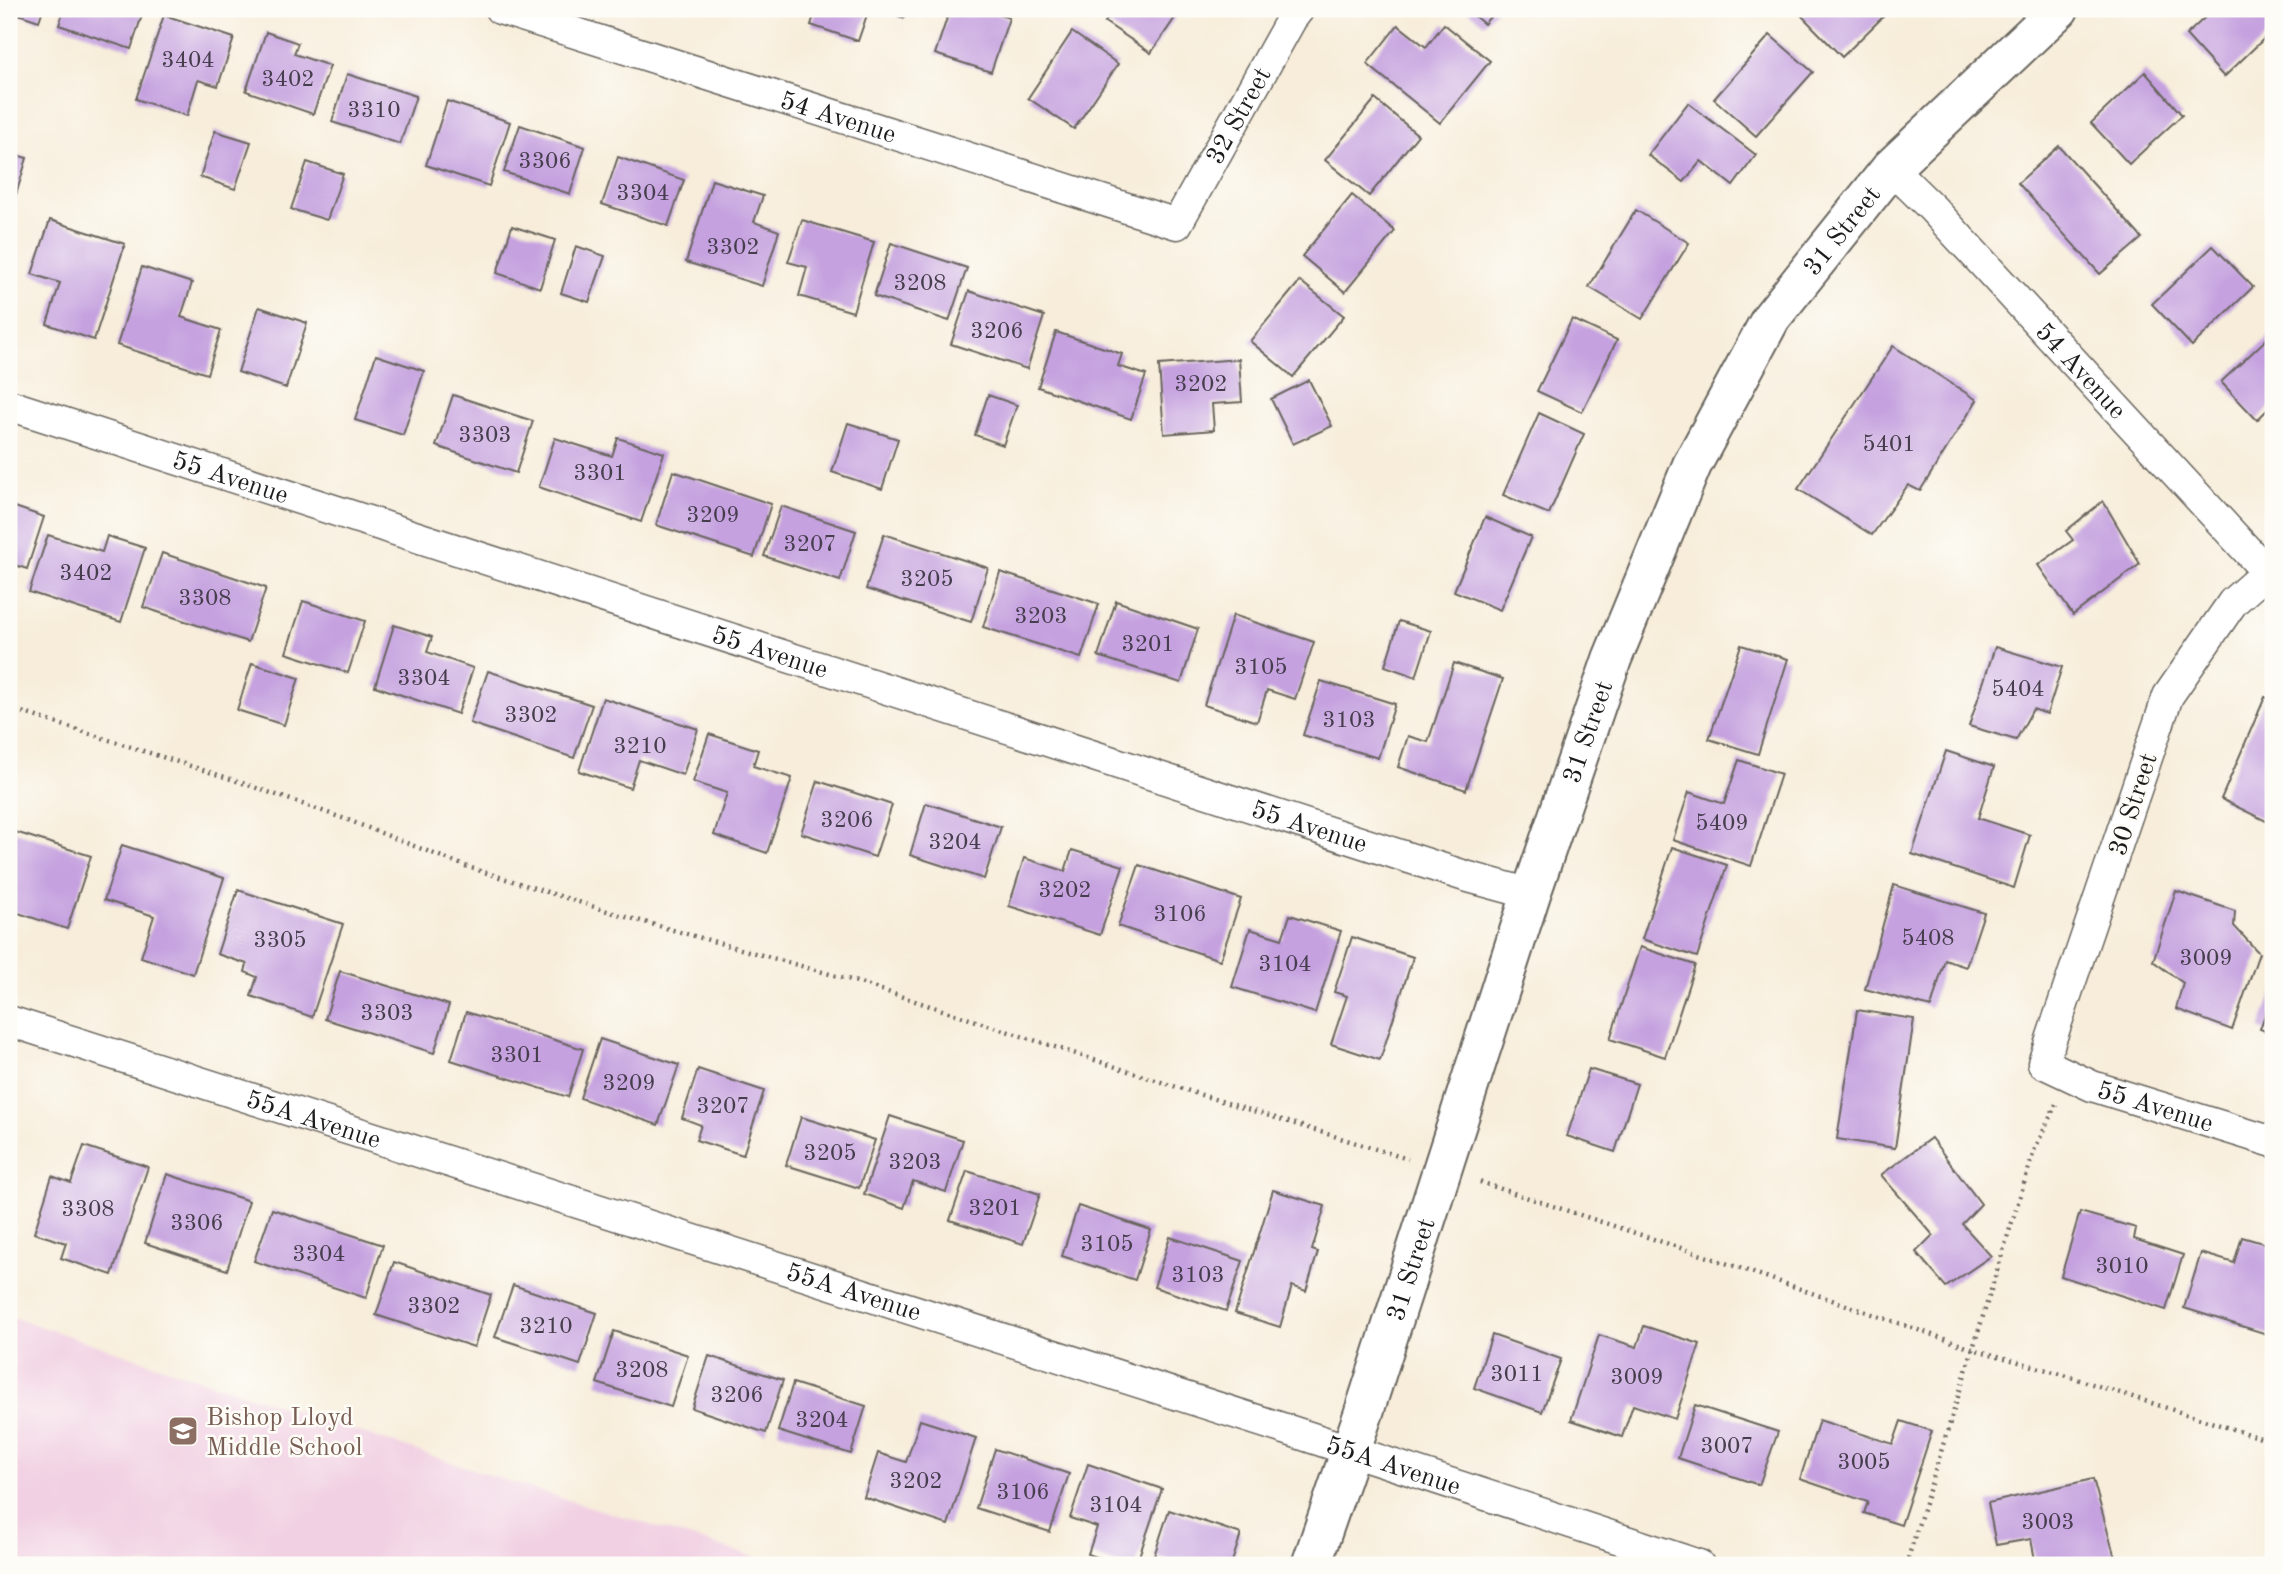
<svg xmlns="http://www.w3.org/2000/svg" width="2282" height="1574" viewBox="0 0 2282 1574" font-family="'Old Standard TT',serif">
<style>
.built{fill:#f1d0e3}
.building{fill:#c5a1df}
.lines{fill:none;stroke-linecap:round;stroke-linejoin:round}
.street-casing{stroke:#69655e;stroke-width:33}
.secondary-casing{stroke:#69655e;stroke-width:42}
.path{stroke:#69655e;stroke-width:4.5;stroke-dasharray:2 5;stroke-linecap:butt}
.street{stroke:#fff;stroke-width:30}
.secondary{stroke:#fff;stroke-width:38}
.labels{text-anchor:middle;stroke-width:5;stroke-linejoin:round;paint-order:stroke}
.number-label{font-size:23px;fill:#463d4d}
.street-label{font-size:26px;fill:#1c1c1c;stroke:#fdfcf7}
.education-label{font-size:26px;fill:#785e54;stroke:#fdfcf7;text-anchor:start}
</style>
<rect width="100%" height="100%" fill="#fdfcf7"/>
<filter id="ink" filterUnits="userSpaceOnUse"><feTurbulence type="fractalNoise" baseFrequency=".0143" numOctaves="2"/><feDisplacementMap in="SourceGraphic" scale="14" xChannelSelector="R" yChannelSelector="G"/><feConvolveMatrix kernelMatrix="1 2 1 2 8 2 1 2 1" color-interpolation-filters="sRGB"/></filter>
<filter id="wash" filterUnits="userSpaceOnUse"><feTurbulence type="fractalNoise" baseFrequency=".00686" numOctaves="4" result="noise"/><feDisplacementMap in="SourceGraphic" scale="28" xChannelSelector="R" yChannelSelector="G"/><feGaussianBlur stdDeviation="1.57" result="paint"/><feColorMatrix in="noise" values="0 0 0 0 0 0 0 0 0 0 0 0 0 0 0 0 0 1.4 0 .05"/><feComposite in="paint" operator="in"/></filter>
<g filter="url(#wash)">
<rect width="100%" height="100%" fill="#f7edda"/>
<!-- built -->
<path class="built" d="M 9,1316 L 535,1490 L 781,1565 L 9,1565 Z"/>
<g id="blocks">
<!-- building -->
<g class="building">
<path d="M 9,9 L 43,9 L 39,21 L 9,11 Z"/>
<path d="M 64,9 L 144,9 L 131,49 L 59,25 Z"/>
<path d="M 816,9 L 869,9 L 858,41 L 811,25 Z"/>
<path d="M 878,9 L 907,9 L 904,18 Z"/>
<path d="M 950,9 L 980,9 L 1009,18 L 991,72 L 935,54 Z"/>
<path d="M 1115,9 L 1181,9 L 1151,53 L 1105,22 Z"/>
<path d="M 1466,9 L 1497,9 L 1484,24 Z"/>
<path d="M 1810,9 L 1891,9 L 1842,57 L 1802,16 Z"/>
<path d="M 2214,9 L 2260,9 L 2273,24 L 2273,30 L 2224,77 L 2186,35 Z"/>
<path d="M 164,15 L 234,38 L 218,86 L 198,80 L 187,116 L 136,99 Z"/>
<path d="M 1444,24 L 1490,61 L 1440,123 L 1367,64 L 1398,25 L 1426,47 Z"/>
<path d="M 266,32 L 298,43 L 294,54 L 330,66 L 313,114 L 246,91 Z"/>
<path d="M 1072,32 L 1118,64 L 1074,129 L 1028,98 Z"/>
<path d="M 1770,35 L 1813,72 L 1756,136 L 1714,99 Z"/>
<path d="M 2145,72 L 2182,115 L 2129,164 L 2091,123 Z"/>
<path d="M 347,74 L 416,96 L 400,144 L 332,122 Z"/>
<path d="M 1375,99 L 1418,135 L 1369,196 L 1325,160 Z"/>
<path d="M 447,101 L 510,122 L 489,186 L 426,165 Z"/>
<path d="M 1688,103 L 1756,155 L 1733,186 L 1701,161 L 1684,182 L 1648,155 Z"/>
<path d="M 520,125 L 585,147 L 570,194 L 504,172 Z"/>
<path d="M 215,131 L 251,142 L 235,189 L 200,177 Z"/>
<path d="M 2059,146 L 2142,238 L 2100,274 L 2018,183 Z"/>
<path d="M 9,153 L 27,158 L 12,208 L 9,207 Z"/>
<path d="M 618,157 L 684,180 L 668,226 L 602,204 Z"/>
<path d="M 307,162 L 343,174 L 327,220 L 291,209 Z"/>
<path d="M 712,180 L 763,196 L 754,222 L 779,231 L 762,286 L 686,262 Z"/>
<path d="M 1352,195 L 1395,231 L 1345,292 L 1302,256 Z"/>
<path d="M 1636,210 L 1689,243 L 1642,319 L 1589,287 Z"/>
<path d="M 50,220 L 125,244 L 94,340 L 47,324 L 60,283 L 32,274 Z"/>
<path d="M 802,220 L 874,242 L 853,312 L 799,296 L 807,267 L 788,262 Z"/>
<path d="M 512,226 L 555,240 L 540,288 L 497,273 Z"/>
<path d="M 891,243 L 967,268 L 949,321 L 874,296 Z"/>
<path d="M 576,246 L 605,256 L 589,302 L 561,293 Z"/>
<path d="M 2213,246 L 2253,287 L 2192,346 L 2152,304 Z"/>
<path d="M 142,267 L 192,283 L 181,317 L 221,330 L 207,374 L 117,345 Z"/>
<path d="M 1300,281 L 1344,316 L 1293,377 L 1250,341 Z"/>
<path d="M 969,291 L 1044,316 L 1027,369 L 951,344 Z"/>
<path d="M 259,307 L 307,323 L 286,388 L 238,372 Z"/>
<path d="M 1572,319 L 1617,340 L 1582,412 L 1537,391 Z"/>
<path d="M 1056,332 L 1122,354 L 1118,366 L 1146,375 L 1131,419 L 1038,387 Z"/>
<path d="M 2273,333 L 2273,404 L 2257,420 L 2221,382 Z"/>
<path d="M 1893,346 L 1977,400 L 1920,491 L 1908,485 L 1872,535 L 1798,489 Z"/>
<path d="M 376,355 L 424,371 L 403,435 L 355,420 Z"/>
<path d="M 1239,359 L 1242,402 L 1212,404 L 1214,430 L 1164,434 L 1159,365 Z"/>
<path d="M 1309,380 L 1332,426 L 1293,444 L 1271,399 Z"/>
<path d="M 453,395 L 533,421 L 516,473 L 436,446 Z"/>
<path d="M 988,395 L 1017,405 L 1003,445 L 975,435 Z"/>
<path d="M 1539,413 L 1584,434 L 1549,514 L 1503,495 Z"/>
<path d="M 848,423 L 898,439 L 882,489 L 832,472 Z"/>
<path d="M 555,438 L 612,456 L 618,438 L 664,453 L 641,522 L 539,487 Z"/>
<path d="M 673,471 L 771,504 L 754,557 L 656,525 Z"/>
<path d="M 2103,501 L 2140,564 L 2073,615 L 2038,565 L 2073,540 L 2066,531 Z"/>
<path d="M 9,505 L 44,517 L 27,569 L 9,563 Z"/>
<path d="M 781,506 L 856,531 L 840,581 L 764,556 Z"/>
<path d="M 1485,517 L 1531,537 L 1500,610 L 1454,591 Z"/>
<path d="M 884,534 L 988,568 L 971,622 L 866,589 Z"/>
<path d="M 48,535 L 102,552 L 107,536 L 145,548 L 121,622 L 29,592 Z"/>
<path d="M 162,553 L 266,588 L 248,642 L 143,607 Z"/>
<path d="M 1000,572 L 1099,604 L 1081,658 L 983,627 Z"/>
<path d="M 303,601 L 365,621 L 348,673 L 286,653 Z"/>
<path d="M 1116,601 L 1198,629 L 1181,683 L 1098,656 Z"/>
<path d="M 1233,615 L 1314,642 L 1295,699 L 1267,690 L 1257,722 L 1204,705 Z"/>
<path d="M 1399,621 L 1431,631 L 1416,677 L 1385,666 Z"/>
<path d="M 394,625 L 432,637 L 427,652 L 473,668 L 458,714 L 375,686 Z"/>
<path d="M 1741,645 L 1788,659 L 1758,754 L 1709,739 Z"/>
<path d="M 1995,647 L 2062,667 L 2047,714 L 2033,709 L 2016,740 L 1969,726 Z"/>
<path d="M 252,663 L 299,678 L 284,725 L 237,710 Z"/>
<path d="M 1454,663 L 1503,679 L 1466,790 L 1398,767 L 1408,736 L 1428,742 Z"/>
<path d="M 488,671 L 592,705 L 574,758 L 470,723 Z"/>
<path d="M 1321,681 L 1395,704 L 1378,758 L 1303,735 Z"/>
<path d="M 2265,697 L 2273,700 L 2272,824 L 2221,799 Z"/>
<path d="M 603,698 L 698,729 L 683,775 L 639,760 L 630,788 L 579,771 Z"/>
<path d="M 709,734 L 758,750 L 753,766 L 792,778 L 767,853 L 714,835 L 727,793 L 693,782 Z"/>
<path d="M 1946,751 L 1994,767 L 1978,818 L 2030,835 L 2014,888 L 1912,854 Z"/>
<path d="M 1739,760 L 1781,774 L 1751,866 L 1673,840 L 1689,792 L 1724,804 Z"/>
<path d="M 818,781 L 892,805 L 875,857 L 801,833 Z"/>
<path d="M 926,803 L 1001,827 L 984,879 L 910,855 Z"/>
<path d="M 9,830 L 91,856 L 67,929 L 9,910 Z"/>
<path d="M 122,845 L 224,878 L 193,974 L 141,957 L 154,916 L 104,900 Z"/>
<path d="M 1672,847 L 1727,865 L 1697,957 L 1642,939 Z"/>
<path d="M 1072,850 L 1123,866 L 1100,935 L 1009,906 L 1024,858 L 1065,871 Z"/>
<path d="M 1139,865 L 1241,899 L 1220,960 L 1118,926 Z"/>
<path d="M 1894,885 L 1984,913 L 1966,967 L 1945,960 L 1931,1007 L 1865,989 Z"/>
<path d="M 238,890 L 343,924 L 312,1017 L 251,996 L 257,977 L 245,972 L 247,964 L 217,954 Z"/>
<path d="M 2176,891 L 2235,911 L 2234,926 L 2259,953 L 2232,1030 L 2176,1009 L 2183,983 L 2153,961 Z"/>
<path d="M 1290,915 L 1341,931 L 1315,1013 L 1232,987 L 1250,929 L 1282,939 Z"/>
<path d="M 1352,937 L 1413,957 L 1380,1060 L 1331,1044 L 1347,996 L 1334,992 Z"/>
<path d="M 1640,947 L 1695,965 L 1665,1057 L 1610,1039 Z"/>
<path d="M 340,971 L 449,1005 L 434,1053 L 325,1019 Z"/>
<path d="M 2273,992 L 2273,1034 L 2260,1029 Z"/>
<path d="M 1857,1010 L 1914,1019 L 1895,1148 L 1837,1139 Z"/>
<path d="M 466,1012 L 583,1049 L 568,1097 L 451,1060 Z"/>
<path d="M 600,1039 L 679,1065 L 658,1125 L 580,1098 Z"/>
<path d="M 698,1069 L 764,1091 L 743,1155 L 696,1140 L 701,1125 L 682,1118 Z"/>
<path d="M 1589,1069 L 1637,1084 L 1615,1152 L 1567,1136 Z"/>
<path d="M 890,1116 L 963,1140 L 946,1192 L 913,1181 L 904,1208 L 864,1194 Z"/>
<path d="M 801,1117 L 875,1140 L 859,1188 L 786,1165 Z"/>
<path d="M 1931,1138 L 1981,1204 L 1962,1224 L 1991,1256 L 1946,1287 L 1916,1252 L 1933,1235 L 1881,1175 Z"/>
<path d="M 84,1146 L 148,1167 L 112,1275 L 61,1258 L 66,1243 L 34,1233 L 52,1176 L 71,1183 Z"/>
<path d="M 967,1171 L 1040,1194 L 1023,1244 L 950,1220 Z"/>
<path d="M 167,1174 L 249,1201 L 227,1270 L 145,1243 Z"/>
<path d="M 1273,1190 L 1325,1206 L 1312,1250 L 1318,1252 L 1306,1291 L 1292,1286 L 1280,1327 L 1235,1313 Z"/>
<path d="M 1078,1206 L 1151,1230 L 1135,1280 L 1062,1256 Z"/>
<path d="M 272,1209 L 383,1245 L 366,1298 L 254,1261 Z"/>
<path d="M 2080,1212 L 2136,1228 L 2134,1239 L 2183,1255 L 2166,1310 L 2061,1276 Z"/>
<path d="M 1170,1237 L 1243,1261 L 1226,1311 L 1154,1287 Z"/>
<path d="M 2242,1237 L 2273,1246 L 2273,1336 L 2184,1308 L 2201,1253 L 2234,1263 Z"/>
<path d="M 394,1262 L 491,1295 L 474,1347 L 376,1315 Z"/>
<path d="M 513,1285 L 597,1313 L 580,1365 L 495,1337 Z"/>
<path d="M 1644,1326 L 1700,1344 L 1675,1419 L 1633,1405 L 1622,1437 L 1571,1420 L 1599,1335 L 1637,1347 Z"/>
<path d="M 614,1331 L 688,1355 L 671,1407 L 597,1383 Z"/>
<path d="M 1492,1335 L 1561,1359 L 1542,1412 L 1474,1388 Z"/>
<path d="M 709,1356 L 783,1380 L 766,1433 L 692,1408 Z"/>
<path d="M 793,1383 L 866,1406 L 851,1454 L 778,1431 Z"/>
<path d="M 1695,1405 L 1778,1432 L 1759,1485 L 1678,1458 Z"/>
<path d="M 920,1420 L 976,1438 L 948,1525 L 864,1497 L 878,1453 L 906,1462 Z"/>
<path d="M 1819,1420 L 1893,1444 L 1901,1421 L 1932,1431 L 1901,1525 L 1864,1513 L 1868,1502 L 1800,1479 Z"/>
<path d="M 995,1449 L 1069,1474 L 1050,1532 L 976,1508 Z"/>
<path d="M 1088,1464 L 1162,1489 L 1136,1565 L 1119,1565 L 1088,1554 L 1097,1527 L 1070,1518 Z"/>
<path d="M 2093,1479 L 2117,1565 L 2036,1565 L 2031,1539 L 1996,1545 L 1988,1503 Z"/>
<path d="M 1169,1510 L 1241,1534 L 1231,1565 L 1182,1565 L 1154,1556 Z"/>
</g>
</g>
</g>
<g filter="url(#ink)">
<use href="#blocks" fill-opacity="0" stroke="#69655e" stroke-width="2"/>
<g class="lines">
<!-- street casing -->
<g class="street-casing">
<g id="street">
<path id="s1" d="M 500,9 L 1177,224 L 1292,18 L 1299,9"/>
<path id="s2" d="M 1891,168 L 1933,209 L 2267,572 L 2273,574"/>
<path id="s3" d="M 9,405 L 1465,876 L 1531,894"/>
<path id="s4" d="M 2267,572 L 2233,602 L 2168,696 L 2043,1063 L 2092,1086 L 2273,1142"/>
<path id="s5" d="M 9,1021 L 1285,1429 L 1699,1565"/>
</g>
</g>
<!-- secondary casing -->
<g class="secondary-casing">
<g id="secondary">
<path id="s6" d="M 1311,1565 L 1364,1412 L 1531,894 L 1612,659 L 1692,465 L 1771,318 L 1891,168 L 2059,9"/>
</g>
</g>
<!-- path -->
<g class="path">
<path d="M 9,708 L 228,778 L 348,820 L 465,866 L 623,916 L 851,980 L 1195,1093 L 1408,1159"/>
<path d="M 1480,1182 L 1711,1258 L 1973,1349 L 2061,1374 L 2273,1442"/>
<path d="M 1906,1565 L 2034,1151 L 2056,1104"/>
</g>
<!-- street -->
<use href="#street" class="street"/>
<!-- secondary -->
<use href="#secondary" class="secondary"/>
</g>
</g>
<!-- icons -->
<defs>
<g id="school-square" transform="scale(1.575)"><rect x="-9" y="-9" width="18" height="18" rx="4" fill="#8d6e63" stroke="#fdfcf7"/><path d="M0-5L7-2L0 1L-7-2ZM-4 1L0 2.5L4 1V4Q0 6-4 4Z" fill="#fff"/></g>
</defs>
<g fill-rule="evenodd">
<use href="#school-square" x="183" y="1431"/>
</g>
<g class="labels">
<!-- number labels -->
<g class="number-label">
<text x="188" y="67">3404</text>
<text x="288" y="86">3402</text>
<text x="374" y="117">3310</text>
<text x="545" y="168">3306</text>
<text x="643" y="200">3304</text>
<text x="733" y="254">3302</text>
<text x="920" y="290">3208</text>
<text x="997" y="338">3206</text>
<text x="1201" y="391">3202</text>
<text x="485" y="442">3303</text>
<text x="1889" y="451">5401</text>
<text x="600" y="480">3301</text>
<text x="713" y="522">3209</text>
<text x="810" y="551">3207</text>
<text x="86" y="580">3402</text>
<text x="927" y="586">3205</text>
<text x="205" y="605">3308</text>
<text x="1041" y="623">3203</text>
<text x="1148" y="651">3201</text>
<text x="1261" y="674">3105</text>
<text x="424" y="685">3304</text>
<text x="2018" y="696">5404</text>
<text x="531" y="722">3302</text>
<text x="1349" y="727">3103</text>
<text x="640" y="753">3210</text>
<text x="847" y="827">3206</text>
<text x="1722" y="830">5409</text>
<text x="955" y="849">3204</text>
<text x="1065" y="897">3202</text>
<text x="1180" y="921">3106</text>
<text x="1928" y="945">5408</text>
<text x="280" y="947">3305</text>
<text x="2206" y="965">3009</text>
<text x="1285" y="971">3104</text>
<text x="387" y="1020">3303</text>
<text x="517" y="1062">3301</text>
<text x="629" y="1090">3209</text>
<text x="723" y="1113">3207</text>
<text x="830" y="1160">3205</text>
<text x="915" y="1169">3203</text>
<text x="995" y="1215">3201</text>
<text x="88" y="1216">3308</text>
<text x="197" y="1230">3306</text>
<text x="1107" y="1251">3105</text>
<text x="319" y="1261">3304</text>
<text x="2122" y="1273">3010</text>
<text x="1198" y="1282">3103</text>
<text x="434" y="1313">3302</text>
<text x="546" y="1333">3210</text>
<text x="642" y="1377">3208</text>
<text x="1517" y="1381">3011</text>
<text x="1637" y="1384">3009</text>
<text x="737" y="1402">3206</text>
<text x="822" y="1427">3204</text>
<text x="1727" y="1453">3007</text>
<text x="1864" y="1469">3005</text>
<text x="916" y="1488">3202</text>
<text x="1023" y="1499">3106</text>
<text x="1116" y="1512">3104</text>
<text x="2048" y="1529">3003</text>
</g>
<!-- street labels -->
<g class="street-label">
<text dy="9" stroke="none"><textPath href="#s1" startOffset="355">54 Avenue</textPath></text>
<text dy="9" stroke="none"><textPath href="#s1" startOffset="835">32 Street</textPath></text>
<text dy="9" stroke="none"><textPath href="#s6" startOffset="1444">31 Street</textPath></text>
<text dy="9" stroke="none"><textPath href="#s2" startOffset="278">54 Avenue</textPath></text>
<text dy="9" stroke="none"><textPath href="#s3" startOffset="233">55 Avenue</textPath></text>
<text dy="9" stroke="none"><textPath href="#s3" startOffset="800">55 Avenue</textPath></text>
<text dy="9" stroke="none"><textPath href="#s6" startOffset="878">31 Street</textPath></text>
<text transform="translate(2132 804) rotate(-72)" y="9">30 Street</text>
<text dy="9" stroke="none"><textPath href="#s3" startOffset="1367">55 Avenue</textPath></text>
<text dy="9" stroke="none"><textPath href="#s4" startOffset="668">55 Avenue</textPath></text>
<text dy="9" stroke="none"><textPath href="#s5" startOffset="320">55A Avenue</textPath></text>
<text dy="9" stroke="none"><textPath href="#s6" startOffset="312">31 Street</textPath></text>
<text dy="9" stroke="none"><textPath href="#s5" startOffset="887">55A Avenue</textPath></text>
<text dy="9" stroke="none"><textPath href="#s5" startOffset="1454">55A Avenue</textPath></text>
</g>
<!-- education labels -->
<g class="education-label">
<text x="206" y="1425">Bishop Lloyd<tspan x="206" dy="30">Middle School</tspan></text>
</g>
</g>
<!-- margin -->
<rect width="2282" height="1574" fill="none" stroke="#fdfcf7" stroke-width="35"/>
</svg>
